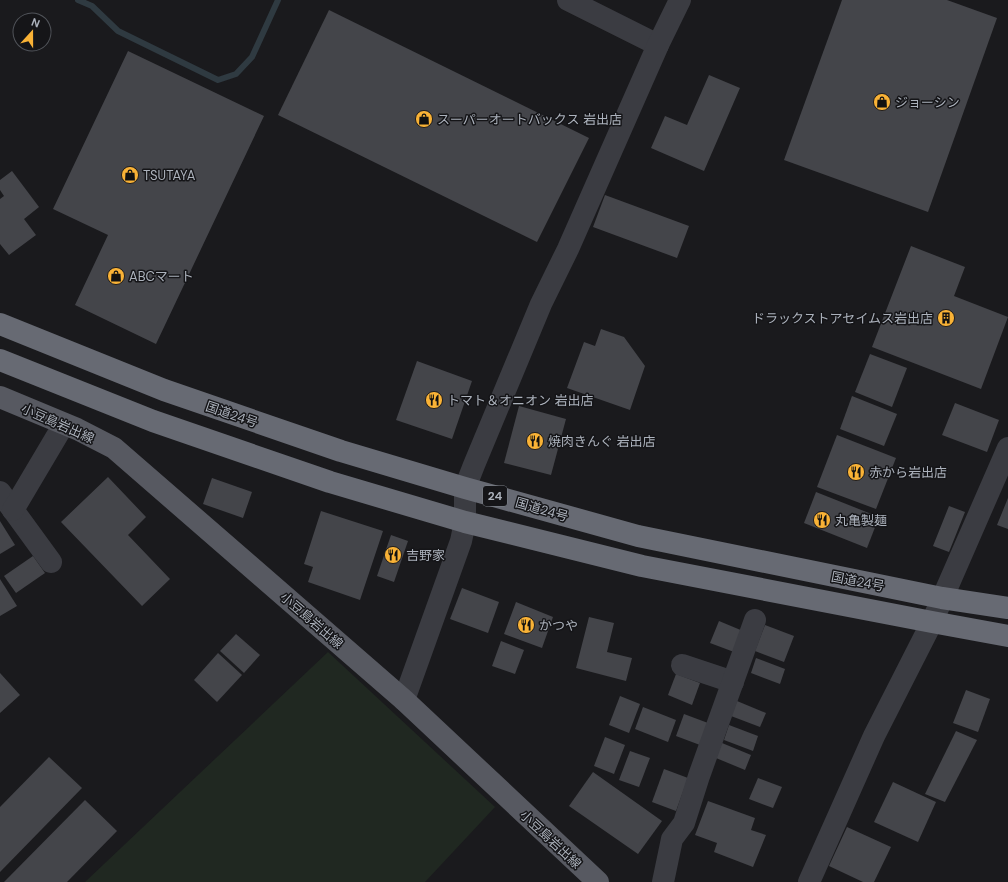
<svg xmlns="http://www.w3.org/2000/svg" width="1008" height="882" viewBox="0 0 1008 882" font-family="'DM Sans','Noto Sans JP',sans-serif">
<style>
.green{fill:#202821}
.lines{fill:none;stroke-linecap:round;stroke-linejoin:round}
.stream{stroke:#2f3a41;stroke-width:6}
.building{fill:#44454a}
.minor{stroke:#3b3c42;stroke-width:22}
.major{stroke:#575961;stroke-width:22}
.highway{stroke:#676a73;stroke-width:22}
.labels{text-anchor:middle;stroke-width:3;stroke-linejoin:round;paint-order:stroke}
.shield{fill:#151518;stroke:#7f838b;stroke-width:1}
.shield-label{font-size:12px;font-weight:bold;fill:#acb2bc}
.poi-label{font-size:13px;fill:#acb2bc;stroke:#151518;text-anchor:start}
.street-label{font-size:13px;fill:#acb2bc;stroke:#151518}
</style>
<rect width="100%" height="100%" fill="#1a1a1d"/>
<!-- green -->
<path class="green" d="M 328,652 L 495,807 L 425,882 L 85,882 Z"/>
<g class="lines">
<!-- stream -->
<path class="stream" d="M 78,0 L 92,6 L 118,31 L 218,80 L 236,74 L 252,57 L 278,0"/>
</g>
<!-- building -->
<g class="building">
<path d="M 842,0 L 947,0 L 997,18 L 928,212 L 784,160 Z"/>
<path d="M 329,10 L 589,138 L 537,242 L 278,115 Z"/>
<path d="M 128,51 L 264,116 L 156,344 L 75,305 L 108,235 L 53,209 Z"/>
<path d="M 709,75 L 740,88 L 704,171 L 651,148 L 665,116 L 687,125 Z"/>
<path d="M 12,171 L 39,207 L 24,219 L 36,235 L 9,255 L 0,244 L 0,199 L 4,196 L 0,190 L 0,180 Z"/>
<path d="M 605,195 L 689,226 L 677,258 L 593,227 Z"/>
<path d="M 911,246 L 965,267 L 954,296 L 1008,317 L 981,389 L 872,347 Z"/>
<path d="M 601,329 L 624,337 L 645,366 L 630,410 L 567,388 L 584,342 L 595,346 Z"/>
<path d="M 870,354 L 907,368 L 892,407 L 855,392 Z"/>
<path d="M 417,361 L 472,381 L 452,439 L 396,420 Z"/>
<path d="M 852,396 L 897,414 L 884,446 L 840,429 Z"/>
<path d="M 955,403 L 999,420 L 987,452 L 942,435 Z"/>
<path d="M 519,406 L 566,419 L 551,475 L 504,463 Z"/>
<path d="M 837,435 L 896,458 L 876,509 L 817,487 Z"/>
<path d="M 108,477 L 146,517 L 128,535 L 170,579 L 142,606 L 61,522 Z"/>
<path d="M 212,478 L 252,492 L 243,518 L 203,504 Z"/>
<path d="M 816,492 L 879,517 L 867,548 L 804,523 Z"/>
<path d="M 1008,498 L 1008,529 L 997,525 Z"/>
<path d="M 949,506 L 965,512 L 949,552 L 933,546 Z"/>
<path d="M 321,511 L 383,531 L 360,600 L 308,582 L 313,567 L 304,564 Z"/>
<path d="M 0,521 L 15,545 L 0,554 Z"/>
<path d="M 391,535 L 408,541 L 394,582 L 377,576 Z"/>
<path d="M 33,556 L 45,573 L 16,593 L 4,576 Z"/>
<path d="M 0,579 L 17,606 L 0,616 Z"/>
<path d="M 462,588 L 499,602 L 488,633 L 450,619 Z"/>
<path d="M 516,602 L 553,617 L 542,648 L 504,634 Z"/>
<path d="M 589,617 L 614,623 L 607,652 L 632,658 L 626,681 L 576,668 Z"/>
<path d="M 719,621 L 743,631 L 734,652 L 710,643 Z"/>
<path d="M 765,625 L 794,636 L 784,662 L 755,651 Z"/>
<path d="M 236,634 L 260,655 L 244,673 L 220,651 Z"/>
<path d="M 501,641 L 524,650 L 515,674 L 492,666 Z"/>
<path d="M 218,653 L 242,675 L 217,702 L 194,680 Z"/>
<path d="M 756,658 L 785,669 L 780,684 L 751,673 Z"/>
<path d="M 0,673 L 20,695 L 0,713 Z"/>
<path d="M 676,674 L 700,683 L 692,705 L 668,695 Z"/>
<path d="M 966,690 L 990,699 L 978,732 L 953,723 Z"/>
<path d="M 620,696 L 640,704 L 629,733 L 609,725 Z"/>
<path d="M 737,701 L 766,713 L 760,727 L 731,716 Z"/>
<path d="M 643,707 L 676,720 L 668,742 L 635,729 Z"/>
<path d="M 684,714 L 708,723 L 700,745 L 676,736 Z"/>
<path d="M 729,725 L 758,736 L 753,751 L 724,740 Z"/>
<path d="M 956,731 L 977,740 L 945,802 L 925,794 Z"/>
<path d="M 605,737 L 625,745 L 614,774 L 594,766 Z"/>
<path d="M 722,743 L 751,755 L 745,770 L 716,758 Z"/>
<path d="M 630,751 L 650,758 L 639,787 L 619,780 Z"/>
<path d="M 49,757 L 82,788 L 0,872 L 0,807 Z"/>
<path d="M 664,769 L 688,778 L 676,811 L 652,802 Z"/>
<path d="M 593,772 L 662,821 L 638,854 L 569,806 Z"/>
<path d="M 758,778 L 782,787 L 773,808 L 749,799 Z"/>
<path d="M 893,782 L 936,802 L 918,842 L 874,822 Z"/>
<path d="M 85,800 L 117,831 L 67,882 L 4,882 Z"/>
<path d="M 708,801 L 755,818 L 751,830 L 766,835 L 753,867 L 714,852 L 717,843 L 695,835 Z"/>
<path d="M 847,827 L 891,847 L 874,882 L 863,882 L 829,866 Z"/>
</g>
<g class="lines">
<!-- minor -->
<g class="minor">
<path d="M 568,0 L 658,45"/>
<path d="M 0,492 L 51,562"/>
<path d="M 13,510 L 64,424"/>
<path d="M 682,665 L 733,682"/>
<path d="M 404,700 L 461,541 L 465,522 L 465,488 L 474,465 L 541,304 L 568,249 L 658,45 L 680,0"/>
<path d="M 663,882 L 672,839 L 684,823 L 699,776 L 755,620"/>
<path d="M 809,882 L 874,736 L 932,622 L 1008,448"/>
</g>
<!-- major -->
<path class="major" d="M 0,397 L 77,429 L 114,448 L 404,700 L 598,882"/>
<!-- highway -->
<g class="highway">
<path d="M 0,324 L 164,390 L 341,451 L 465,488 L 638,536 L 942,598 L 1008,608"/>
<path d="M 0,360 L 153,421 L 330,482 L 465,522 L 642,566 L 932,622 L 1008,636"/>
</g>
</g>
<!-- icons -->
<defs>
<g id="shop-disc" transform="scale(0.9)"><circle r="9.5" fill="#f9b236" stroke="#151518"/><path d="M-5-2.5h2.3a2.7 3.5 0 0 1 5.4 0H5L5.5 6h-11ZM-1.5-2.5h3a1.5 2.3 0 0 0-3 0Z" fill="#111"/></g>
<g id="building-disc" transform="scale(0.9)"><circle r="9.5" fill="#f9b236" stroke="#151518"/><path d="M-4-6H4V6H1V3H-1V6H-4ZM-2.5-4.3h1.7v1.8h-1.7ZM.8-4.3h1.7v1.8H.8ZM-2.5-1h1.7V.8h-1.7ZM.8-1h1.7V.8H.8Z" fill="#111"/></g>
<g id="restaurant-disc" transform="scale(0.9)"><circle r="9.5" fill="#f9b236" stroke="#151518"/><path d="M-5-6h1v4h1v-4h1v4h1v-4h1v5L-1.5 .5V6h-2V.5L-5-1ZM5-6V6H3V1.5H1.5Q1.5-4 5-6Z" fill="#111"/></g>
</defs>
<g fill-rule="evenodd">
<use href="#shop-disc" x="882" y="102"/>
<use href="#shop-disc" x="424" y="119"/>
<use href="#shop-disc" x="130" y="175"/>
<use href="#shop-disc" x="116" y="276"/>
<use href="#building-disc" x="946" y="318"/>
<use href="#restaurant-disc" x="434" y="400"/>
<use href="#restaurant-disc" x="535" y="441"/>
<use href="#restaurant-disc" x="856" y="472"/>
<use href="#restaurant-disc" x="822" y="520"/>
<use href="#restaurant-disc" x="393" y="555"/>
<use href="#restaurant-disc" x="526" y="625"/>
</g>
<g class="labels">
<!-- shield labels -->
<rect class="shield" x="483" y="486" width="24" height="20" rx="3"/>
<g class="shield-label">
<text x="495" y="500">24</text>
</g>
<!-- poi labels -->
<g class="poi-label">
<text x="895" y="107">ジョーシン</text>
<text x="437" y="124">スーパーオートバックス 岩出店</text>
<text x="143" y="180">TSUTAYA</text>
<text x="129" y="281">ABCマート</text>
<text x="933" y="323" text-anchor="end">ドラックストアセイムス岩出店</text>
<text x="447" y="405">トマト＆オニオン 岩出店</text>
<text x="548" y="446">焼肉きんぐ 岩出店</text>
<text x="869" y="477">赤から岩出店</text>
<text x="835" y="525">丸亀製麺</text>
<text x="406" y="560">吉野家</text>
<text x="539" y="630">かつや</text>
</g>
<!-- street labels -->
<g class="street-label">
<text transform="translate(232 414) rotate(19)" y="5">国道24号</text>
<text transform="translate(58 423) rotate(24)" y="5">小豆島岩出線</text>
<text transform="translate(542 509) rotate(16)" y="5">国道24号</text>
<text transform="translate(858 581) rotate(11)" y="5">国道24号</text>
<text transform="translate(312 620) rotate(41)" y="5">小豆島岩出線</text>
<text transform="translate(551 839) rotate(43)" y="5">小豆島岩出線</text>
</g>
</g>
<!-- north arrow -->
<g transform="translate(32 32) rotate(21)"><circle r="19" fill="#151518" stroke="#51545a"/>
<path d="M0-3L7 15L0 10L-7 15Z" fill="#f9b236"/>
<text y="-6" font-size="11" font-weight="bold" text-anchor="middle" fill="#acb2bc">N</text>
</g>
</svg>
